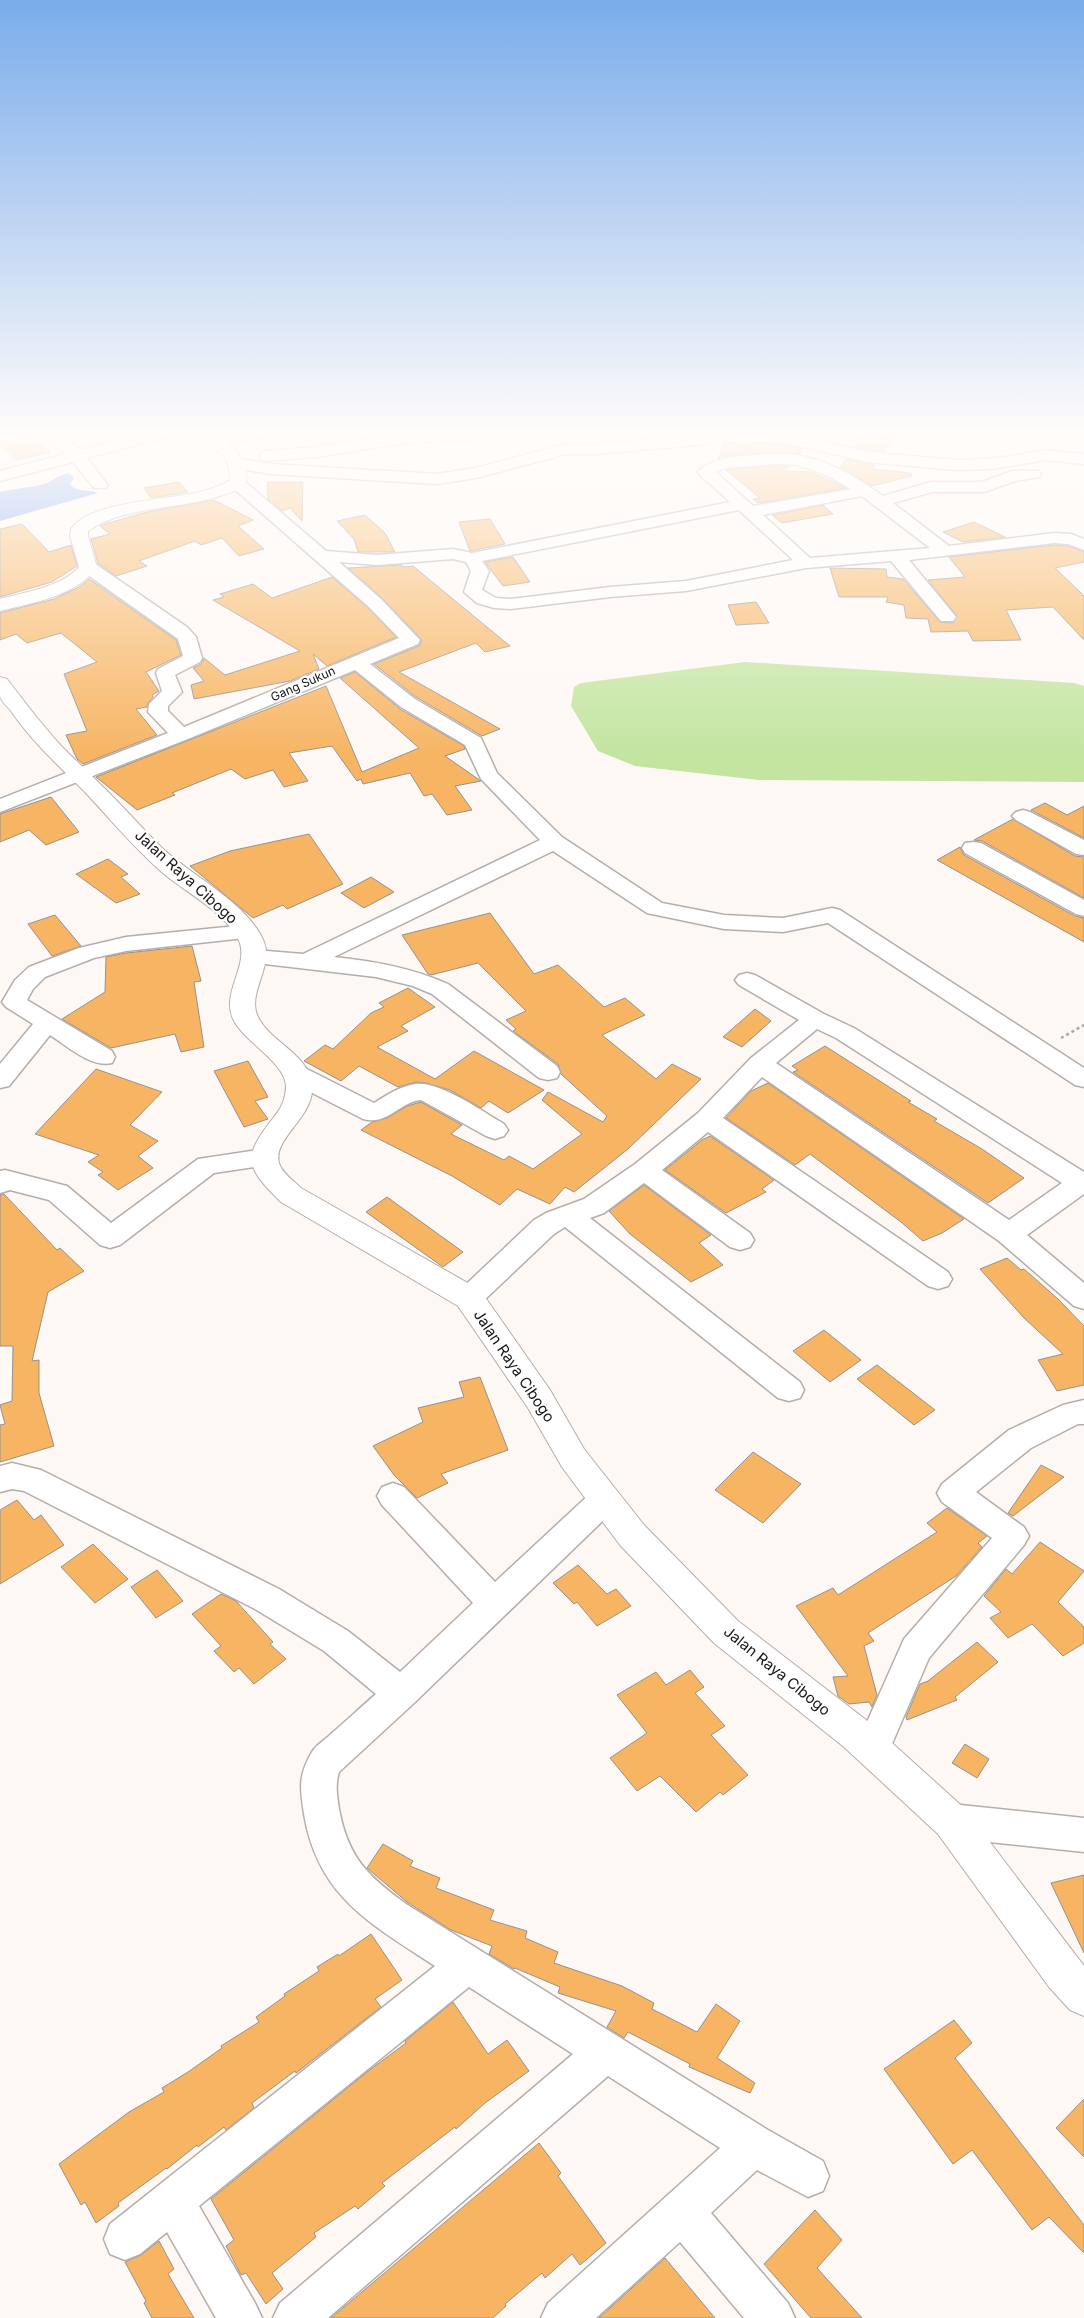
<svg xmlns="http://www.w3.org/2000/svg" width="1084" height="2318" viewBox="0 0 1084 2318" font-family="Inter,sans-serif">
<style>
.green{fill:#c3e5a0}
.water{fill:#76a0f0}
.building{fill:#f7b563;stroke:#96918c}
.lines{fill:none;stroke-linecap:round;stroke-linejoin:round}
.minor-casing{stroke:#b5adaa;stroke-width:3}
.tertiary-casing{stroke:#b5adaa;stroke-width:2}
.path{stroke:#aba6a4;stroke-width:2.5;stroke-dasharray:3 3;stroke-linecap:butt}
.minor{fill:#fff;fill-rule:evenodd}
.tertiary{fill:#fff;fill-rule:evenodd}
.labels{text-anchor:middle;stroke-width:4.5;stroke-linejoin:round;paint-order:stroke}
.far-street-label{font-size:12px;fill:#181514;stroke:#fff}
.street-label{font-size:15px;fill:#181514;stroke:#fff}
</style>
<rect width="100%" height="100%" fill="#fef8f5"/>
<!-- green -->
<path class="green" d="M 745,662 L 1074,683 L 1084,686 L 1084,782 L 759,780 L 635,766 L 598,751 L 571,706 L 574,687 L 581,683 Z"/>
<!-- water -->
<path class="water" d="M 69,473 L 74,478 L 70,485 C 79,493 88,489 98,493 L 0,521 L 0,492 C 15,488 29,488 44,484 C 54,481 57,475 69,473 Z"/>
<!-- building -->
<g class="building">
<path d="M 866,431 L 898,431 L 884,452 L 854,447 Z"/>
<path d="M 30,436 L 50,452 L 17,460 L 0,445 L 0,442 Z"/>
<path d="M 739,443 L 783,444 L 803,449 L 799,454 L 755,453 L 718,459 L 724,444 Z"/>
<path d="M 846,459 L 875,465 L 872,469 L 911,473 L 912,476 L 872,486 L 840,467 Z"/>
<path d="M 775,466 L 789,466 L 785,471 L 811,472 L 846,488 L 758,503 L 753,499 L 760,498 L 726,470 Z"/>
<path d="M 179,482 L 188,492 L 151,498 L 144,488 Z"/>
<path d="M 267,482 L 303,482 L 302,521 L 290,508 L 282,511 L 268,499 Z"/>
<path d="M 214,500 L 253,520 L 238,526 L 264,549 L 239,556 L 222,538 L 201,545 L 195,541 L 139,561 L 147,566 L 116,576 L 98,563 L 91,539 L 110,534 L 100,526 L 105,524 L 143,513 Z"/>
<path d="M 823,505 L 833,514 L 782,523 L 772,515 Z"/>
<path d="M 365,515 L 385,533 L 395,552 L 358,552 L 354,539 L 337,521 Z"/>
<path d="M 490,519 L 505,544 L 470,551 L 459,522 Z"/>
<path d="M 974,522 L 1005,537 L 963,542 L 943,532 Z"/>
<path d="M 22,524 L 49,552 L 71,545 L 77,566 L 52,582 L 0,597 L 0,529 Z"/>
<path d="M 1054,545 L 1068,546 L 1084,552 L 1084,562 L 1055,568 L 1084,596 L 1084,640 L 1053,607 L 1006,610 L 1021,640 L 973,641 L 968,631 L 931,632 L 928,619 L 906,618 L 904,605 L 886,602 L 888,597 L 839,597 L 830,568 L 886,569 L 887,577 L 903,579 L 940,622 L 953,623 L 957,616 L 928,580 L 965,577 L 949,557 Z"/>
<path d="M 513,557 L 530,582 L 503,586 L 485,562 Z"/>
<path d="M 402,565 L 403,567 L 413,566 L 510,646 L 485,652 L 476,643 L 399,672 L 500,729 L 482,736 L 416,697 L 374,664 L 419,646 L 422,640 L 382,598 L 348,568 Z"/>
<path d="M 332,577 L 368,608 L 396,637 L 327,666 L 313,654 L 319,669 L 290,681 L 194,699 L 191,685 L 204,681 L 193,668 L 201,664 L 204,658 L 225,675 L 300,651 L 213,600 L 224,597 L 220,594 L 253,584 L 272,598 Z"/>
<path d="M 89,579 L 176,640 L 181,655 L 146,672 L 159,691 L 152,695 L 153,697 L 148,703 L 147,707 L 136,709 L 157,735 L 83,764 L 77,759 L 66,735 L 87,731 L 64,674 L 97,662 L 61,633 L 27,643 L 16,634 L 0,640 L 0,613 L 54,599 L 79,587 Z"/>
<path d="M 756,602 L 769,623 L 736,625 L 728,605 Z"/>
<path d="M 355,672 L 400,709 L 464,746 L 465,749 L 445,756 L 481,781 L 455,786 L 472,810 L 447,815 L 432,794 L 424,796 L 410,773 L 363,784 L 361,779 L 357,781 L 332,746 L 289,753 L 308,781 L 284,787 L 273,770 L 245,779 L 231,769 L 172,793 L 175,795 L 137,810 L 96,777 L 326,686 L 362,772 L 419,748 L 340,678 Z"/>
<path d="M 51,797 L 79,832 L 46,845 L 29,830 L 0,842 L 0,814 Z"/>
<path d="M 1045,803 L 1067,815 L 1084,806 L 1084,838 L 1031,810 Z"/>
<path d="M 1013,819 L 1075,856 L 1084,857 L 1084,898 L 982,841 L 974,840 Z"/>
<path d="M 309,834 L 343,884 L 287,909 L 283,905 L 253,918 L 190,866 L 230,851 Z"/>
<path d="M 960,847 L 964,855 L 1075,916 L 1084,918 L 1084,942 L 937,860 Z"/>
<path d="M 108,859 L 128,874 L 121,877 L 140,894 L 116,903 L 76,874 Z"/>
<path d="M 371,877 L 394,892 L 364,908 L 341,893 Z"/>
<path d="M 490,913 L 534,974 L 558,965 L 604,1007 L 625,998 L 645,1015 L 602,1035 L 656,1079 L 672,1064 L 701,1079 L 628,1149 L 574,1192 L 565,1187 L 550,1204 L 517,1189 L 500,1205 L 452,1176 L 361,1130 L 372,1122 L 387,1118 L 407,1106 L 421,1102 L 462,1125 L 451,1134 L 504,1160 L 509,1156 L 533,1169 L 582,1134 L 542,1100 L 548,1092 L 603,1122 L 607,1116 L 561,1074 L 558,1064 L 513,1031 L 516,1029 L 506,1020 L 526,1011 L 478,963 L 431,975 L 428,974 L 402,935 Z"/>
<path d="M 55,915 L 81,946 L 52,956 L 28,924 Z"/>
<path d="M 192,946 L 201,981 L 194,982 L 204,1047 L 181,1052 L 175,1034 L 111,1048 L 62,1019 L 105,992 L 106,957 L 126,953 Z"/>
<path d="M 408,988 L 435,1007 L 401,1026 L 408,1031 L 377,1047 L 435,1079 L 474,1051 L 544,1090 L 508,1113 L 489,1101 L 481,1108 L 450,1090 L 426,1083 L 416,1082 L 398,1087 L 359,1066 L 341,1081 L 304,1061 L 325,1045 L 333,1049 L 371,1013 L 384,1007 L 379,1003 Z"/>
<path d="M 755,1009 L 771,1021 L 742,1047 L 723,1037 Z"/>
<path d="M 825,1046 L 911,1101 L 908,1102 L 937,1119 L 934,1121 L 982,1149 L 1024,1178 L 988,1203 L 793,1072 L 798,1070 L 792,1066 Z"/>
<path d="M 248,1061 L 268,1097 L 255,1101 L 268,1119 L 244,1127 L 214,1071 Z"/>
<path d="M 96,1069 L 162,1092 L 130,1125 L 158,1141 L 138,1156 L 153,1168 L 118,1190 L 98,1175 L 103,1172 L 88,1162 L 99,1155 L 35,1134 Z"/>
<path d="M 768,1083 L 964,1219 L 942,1233 L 923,1241 L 901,1222 L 810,1154 L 795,1165 L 726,1118 L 751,1091 Z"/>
<path d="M 710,1136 L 774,1180 L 762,1189 L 766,1192 L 726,1213 L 665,1170 L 702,1140 Z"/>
<path d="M 644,1185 L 711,1235 L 699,1243 L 723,1265 L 691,1282 L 630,1234 L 609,1211 Z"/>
<path d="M 4,1194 L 57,1250 L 60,1248 L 84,1271 L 48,1292 L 32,1361 L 39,1360 L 39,1393 L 54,1446 L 0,1462 L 0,1425 L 5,1424 L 0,1405 L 12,1401 L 13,1346 L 0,1346 L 0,1195 Z"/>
<path d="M 387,1197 L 463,1252 L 443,1267 L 366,1212 Z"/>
<path d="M 1007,1258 L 1021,1270 L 1024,1269 L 1058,1299 L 1084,1326 L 1084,1385 L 1057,1391 L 1038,1360 L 1063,1354 L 1024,1318 L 980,1269 Z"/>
<path d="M 824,1330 L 861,1360 L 830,1382 L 793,1351 Z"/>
<path d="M 877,1365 L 935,1410 L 914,1425 L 857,1379 Z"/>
<path d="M 480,1377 L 508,1450 L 441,1474 L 448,1483 L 417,1498 L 394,1475 L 373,1446 L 423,1422 L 418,1408 L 464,1397 L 459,1382 Z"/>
<path d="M 753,1452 L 801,1484 L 763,1523 L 715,1490 Z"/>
<path d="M 1041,1465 L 1064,1477 L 1013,1516 L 1008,1513 Z"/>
<path d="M 17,1500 L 34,1520 L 41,1515 L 64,1545 L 0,1584 L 0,1510 Z"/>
<path d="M 947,1508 L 987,1536 L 978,1543 L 982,1547 L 956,1576 L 868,1633 L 874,1641 L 864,1646 L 877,1695 L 872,1707 L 869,1702 L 849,1704 L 838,1696 L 833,1677 L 848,1676 L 796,1606 L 833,1588 L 838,1595 L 937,1532 L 927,1523 Z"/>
<path d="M 1040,1542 L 1084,1571 L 1058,1602 L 1084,1627 L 1084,1643 L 1063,1656 L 1032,1624 L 1008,1638 L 990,1618 L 1001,1612 L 984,1596 L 1006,1569 L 1012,1574 Z"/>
<path d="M 93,1544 L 128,1579 L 95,1603 L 61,1567 Z"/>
<path d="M 578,1565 L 607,1594 L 616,1589 L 631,1606 L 597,1626 L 577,1602 L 574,1604 L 553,1583 Z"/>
<path d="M 157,1570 L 183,1601 L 156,1618 L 131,1587 Z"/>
<path d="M 221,1594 L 236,1601 L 273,1642 L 270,1644 L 286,1659 L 254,1684 L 239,1668 L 234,1672 L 214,1651 L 221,1646 L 192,1614 Z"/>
<path d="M 977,1642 L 998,1662 L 955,1697 L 957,1700 L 907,1720 L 906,1717 L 920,1684 L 928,1681 Z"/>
<path d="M 690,1670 L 704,1687 L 695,1693 L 725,1726 L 711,1735 L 748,1775 L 723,1795 L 720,1792 L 696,1812 L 660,1776 L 637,1791 L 610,1758 L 647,1733 L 617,1695 L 656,1672 L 666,1685 Z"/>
<path d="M 965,1744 L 989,1759 L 977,1778 L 952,1763 Z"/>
<path d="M 383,1844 L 413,1861 L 410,1866 L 440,1878 L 436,1888 L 494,1910 L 490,1920 L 527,1931 L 525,1938 L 558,1952 L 554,1963 L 622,1986 L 654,2003 L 652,2009 L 697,2032 L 716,2004 L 740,2021 L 717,2058 L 755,2083 L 750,2093 L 689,2067 L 690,2064 L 628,2032 L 624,2038 L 607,2027 L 616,2011 L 558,1993 L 560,1987 L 515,1968 L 514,1969 L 489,1954 L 492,1946 L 451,1930 L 407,1902 L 367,1868 Z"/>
<path d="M 1084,1875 L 1084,1953 L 1051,1883 Z"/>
<path d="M 371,1934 L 402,1980 L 375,1999 L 381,2007 L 296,2073 L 295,2071 L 252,2103 L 254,2108 L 226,2130 L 224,2127 L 198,2147 L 197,2145 L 167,2169 L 166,2168 L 118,2203 L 119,2206 L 96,2223 L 85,2202 L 81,2205 L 59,2164 L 129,2112 L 164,2092 L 162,2088 L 188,2072 L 222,2048 L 221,2046 L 259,2022 L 256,2017 L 285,1996 L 284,1994 L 319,1971 L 317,1967 L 338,1954 L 339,1956 Z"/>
<path d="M 453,2002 L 488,2054 L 507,2040 L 529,2071 L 485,2103 L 456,2129 L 455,2127 L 382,2183 L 385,2186 L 358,2209 L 355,2206 L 314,2233 L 316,2237 L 272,2273 L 283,2289 L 266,2304 L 246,2273 L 241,2275 L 226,2246 L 234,2240 L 211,2199 L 367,2072 L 406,2043 L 405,2041 Z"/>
<path d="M 954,2020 L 972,2043 L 955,2058 L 1084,2225 L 1084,2253 L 1049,2217 L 1032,2230 L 972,2150 L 953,2164 L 884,2069 Z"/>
<path d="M 1084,2099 L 1084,2157 L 1056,2128 Z"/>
<path d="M 539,2143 L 561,2173 L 558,2176 L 606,2243 L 580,2265 L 572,2254 L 545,2278 L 542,2273 L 505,2304 L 506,2306 L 493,2318 L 331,2318 Z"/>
<path d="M 815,2210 L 842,2240 L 817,2268 L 862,2318 L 811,2318 L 764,2264 Z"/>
<path d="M 159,2241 L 174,2269 L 168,2274 L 194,2318 L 152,2318 L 144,2303 L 146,2301 L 125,2262 L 141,2255 Z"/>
<path d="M 665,2258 L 715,2318 L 599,2318 Z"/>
</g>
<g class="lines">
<!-- minor casing -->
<g class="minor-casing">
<g id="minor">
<path d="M 41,431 L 58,431 L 80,450 L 154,431 L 180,431 L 177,434 L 87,458 L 108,485 L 106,488 L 94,488 L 73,462 L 0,481 L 0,471 L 66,454 Z"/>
<path d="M 239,431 L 285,431 L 277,436 L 213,444 L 208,442 L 205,439 L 208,436 Z"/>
<path d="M 502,431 L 499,434 L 466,441 L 412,442 L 316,457 L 267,461 L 261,459 L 259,456 L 261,453 L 267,451 L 316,447 L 412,432 Z"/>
<path d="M 739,431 L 783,432 L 867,452 L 955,460 L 992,459 L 1046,450 L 1084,454 L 1084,464 L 1046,460 L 992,469 L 955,470 L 867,462 L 783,442 L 739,441 L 596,454 L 566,454 L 476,478 L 437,484 L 271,474 L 235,468 L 229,466 L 227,463 L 229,460 L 235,458 L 271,464 L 437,474 L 475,468 L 566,444 L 596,444 Z"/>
<path d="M 790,454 C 825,458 855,476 883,496 L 931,482 L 982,482 L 1012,471 L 1039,471 L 1041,474 L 1039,477 L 1015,481 L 984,492 L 932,492 L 893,503 L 949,546 L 1054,533 L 1071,534 L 1084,539 L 1084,550 L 1068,544 L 1054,543 L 909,560 L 956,617 L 953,621 L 941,621 L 891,561 L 806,568 L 686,591 L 610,597 L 511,609 L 494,608 L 477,603 L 464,592 L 471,571 L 466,562 L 453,559 L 377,565 L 339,562 L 381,599 L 420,640 L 418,644 L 370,664 L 415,699 L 481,738 L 497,773 L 562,837 L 662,903 L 724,915 L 783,918 L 832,908 L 840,910 L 1084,1068 L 1084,1087 L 1075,1085 L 828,923 L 783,932 L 724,929 L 647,913 L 553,851 L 334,957 C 374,961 412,968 448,984 L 557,1066 L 560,1072 L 557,1078 L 548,1080 L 539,1078 L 432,994 L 413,986 L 376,977 L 247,962 L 243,957 L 247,952 L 255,950 L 303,954 L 540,840 L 481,779 L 465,745 L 401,707 L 355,670 L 188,739 L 0,812 L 0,799 L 168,733 L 148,712 L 149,704 L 162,691 L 156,673 L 158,669 L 183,656 L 178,639 L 82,571 L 79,567 L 82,563 L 94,563 L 187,627 L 196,637 L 202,658 L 200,662 L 175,675 L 182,692 L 168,706 L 168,711 L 184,727 L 399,638 L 369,607 L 231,486 L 229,483 L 231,480 L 243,480 L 326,551 L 377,555 L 453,549 L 472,553 L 730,502 L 700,475 L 698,472 C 710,454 769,454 790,454 ZM 775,464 C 804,463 826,474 851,489 L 753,506 L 716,472 L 725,468 ZM 862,496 L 930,548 L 810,558 L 763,515 ZM 739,510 L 793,560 L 686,581 L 610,587 L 511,599 L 496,598 L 482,590 L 489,571 L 482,561 Z"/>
<path d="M 1023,810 L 1030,812 L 1084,840 L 1084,855 L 1076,854 L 1016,820 L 1012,816 L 1016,812 Z"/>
<path d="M 973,842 L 981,843 L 1084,900 L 1084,916 L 1076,914 L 965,853 L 962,848 L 965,843 Z"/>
<path d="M 246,925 L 254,927 L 257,932 L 254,937 L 126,951 L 94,958 L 45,977 L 33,989 L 27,1000 L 112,1051 L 115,1057 L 112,1063 C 91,1068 67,1046 50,1035 L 9,1086 L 0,1088 L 0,1064 L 33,1024 L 6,1007 L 2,1002 L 15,980 L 29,967 L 79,948 L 126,937 Z"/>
<path d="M 747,973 L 755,975 L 824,1014 L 854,1028 L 1084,1172 L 1084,1194 L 1027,1235 L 1084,1283 L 1084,1309 L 1074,1306 L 999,1241 L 762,1077 L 723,1118 L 948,1272 L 952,1279 L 948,1286 L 938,1289 L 928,1286 L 708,1132 L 662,1170 L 750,1233 L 754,1240 L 750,1247 L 740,1250 L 730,1247 L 644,1183 L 604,1213 L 590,1218 L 800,1382 L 804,1390 L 800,1398 L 789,1401 L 778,1398 L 565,1227 L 554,1234 L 479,1305 L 469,1308 L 459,1305 L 455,1298 L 459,1291 L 534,1220 L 546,1213 L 584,1199 L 635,1164 L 698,1113 L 751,1058 L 799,1020 L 739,985 L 735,980 L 739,975 ZM 817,1029 L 836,1038 L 1062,1183 L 1009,1220 L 776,1063 Z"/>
<path d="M 296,1066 L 305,1068 L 374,1103 C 387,1095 400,1086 416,1084 C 440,1081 483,1112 504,1124 L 508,1130 L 504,1136 L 495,1139 L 486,1136 L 421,1100 C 399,1102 388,1126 363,1119 L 287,1080 L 284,1074 L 287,1068 Z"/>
<path d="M 265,1149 L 274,1152 L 278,1158 L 274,1164 L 214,1173 L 120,1245 L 110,1248 L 100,1245 L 49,1200 L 10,1190 L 0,1193 L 0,1171 L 5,1170 L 67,1186 L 111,1223 L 198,1159 Z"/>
<path d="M 1084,1400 L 1084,1424 L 1078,1424 L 1031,1448 L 976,1492 L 1024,1527 L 1029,1536 L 1024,1545 L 929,1658 L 885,1760 L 873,1765 L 861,1760 L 855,1749 L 904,1639 L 992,1538 L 942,1502 L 937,1493 L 942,1484 L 1009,1430 L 1063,1405 Z"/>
<path d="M 12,1463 L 41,1470 L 279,1589 L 348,1631 L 400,1672 L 473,1603 L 382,1505 L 377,1496 L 382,1487 L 393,1483 L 404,1487 L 495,1582 L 593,1491 L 604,1487 L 615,1491 L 620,1500 L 615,1509 L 413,1704 L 339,1772 C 335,1786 337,1795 339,1809 C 348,1858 368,1876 406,1904 L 768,2130 L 823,2161 L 829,2176 L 823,2191 L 808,2197 L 757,2170 L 711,2213 L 788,2303 L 795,2318 L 744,2318 L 680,2242 L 596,2318 L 541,2318 L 548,2303 L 720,2148 L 608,2076 L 328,2318 L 273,2318 L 280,2303 L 573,2054 L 469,1987 L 199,2206 L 255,2303 L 262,2318 L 216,2318 L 167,2232 L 140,2254 L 125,2260 L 110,2254 L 104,2239 L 110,2224 L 435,1966 C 371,1924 318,1897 304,1814 C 300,1788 298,1776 312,1752 C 316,1745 325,1740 331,1734 C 346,1721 361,1707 376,1694 L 324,1651 L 255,1609 L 24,1491 L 12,1489 L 0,1492 L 0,1466 Z"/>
<path d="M 951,1804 L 1084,1818 L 1084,1852 L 951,1838 L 938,1833 L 933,1821 L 938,1809 Z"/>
</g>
</g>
<!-- tertiary casing -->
<g class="tertiary-casing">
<g id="tertiary">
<path d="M 189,431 C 195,431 203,430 209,431 C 228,436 256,467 243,487 C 194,512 129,502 88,531 L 88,536 L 97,567 C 77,596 32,603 0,611 L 0,599 C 25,592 62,587 79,567 L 70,536 L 71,529 C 90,501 168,500 200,492 C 211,489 219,486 229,481 C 233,445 202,449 189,431 Z"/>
<path d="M 0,677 L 7,679 C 21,697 34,715 49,732 C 64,751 83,766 99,783 C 121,804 141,827 162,848 C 192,876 249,904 264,942 C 274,968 245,994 259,1019 C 272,1043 310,1055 312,1086 C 315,1116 272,1139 279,1163 C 282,1173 294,1181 301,1188 L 480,1290 L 550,1390 L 584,1449 L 644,1525 L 738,1621 L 870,1723 L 964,1808 L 1084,1966 L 1084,2016 L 1070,2010 L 1049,1987 L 938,1834 L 844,1747 L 714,1643 L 620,1545 L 562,1467 L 528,1408 L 458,1306 L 281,1202 C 245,1167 242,1157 274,1117 C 281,1109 286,1098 286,1086 C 285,1062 244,1042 233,1019 C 220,990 254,962 236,935 C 219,909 187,893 164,874 C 135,849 111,820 85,792 C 59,766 32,742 11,711 C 8,707 1,701 0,696 C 0,691 0,683 0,677 Z"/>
</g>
</g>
<!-- path -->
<path class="path" d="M 1061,1038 L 1084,1025"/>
<!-- minor -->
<use href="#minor" class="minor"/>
<!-- tertiary -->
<use href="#tertiary" class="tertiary"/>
</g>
<!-- sky -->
<linearGradient id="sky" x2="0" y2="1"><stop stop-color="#7aaceb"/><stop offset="0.57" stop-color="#fffcfa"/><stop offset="1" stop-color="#fffcfa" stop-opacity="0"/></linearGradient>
<rect width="1084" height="756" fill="url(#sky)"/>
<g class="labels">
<!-- far-street labels -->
<g class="far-street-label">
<text transform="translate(303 684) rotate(-24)" y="4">Gang Sukun</text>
</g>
<!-- street labels -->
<g class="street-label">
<text transform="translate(186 877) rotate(42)" y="5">Jalan Raya Cibogo</text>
<text transform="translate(514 1366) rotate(56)" y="5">Jalan Raya Cibogo</text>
<text transform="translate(777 1671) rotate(39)" y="5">Jalan Raya Cibogo</text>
</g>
</g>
</svg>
